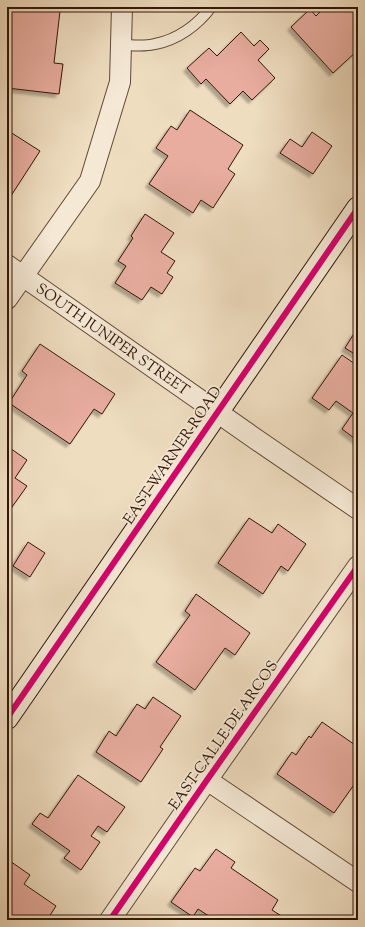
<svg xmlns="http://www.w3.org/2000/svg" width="365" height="927" viewBox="0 0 365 927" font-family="'Sorts Mill Goudy',serif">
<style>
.building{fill:#e8ad9f;stroke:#321709;filter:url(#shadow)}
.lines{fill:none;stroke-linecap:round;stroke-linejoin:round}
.lane-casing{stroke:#614837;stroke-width:12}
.street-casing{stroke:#614837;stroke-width:22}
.secondary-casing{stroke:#321709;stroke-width:24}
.lane{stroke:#f5e9d6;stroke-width:10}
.street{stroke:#f5e9d6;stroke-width:20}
.secondary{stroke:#f5e9d6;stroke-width:22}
.cycleway-casing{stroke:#f5e9d6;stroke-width:8}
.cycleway{stroke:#d6006c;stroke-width:6}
.labels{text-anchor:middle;stroke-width:3.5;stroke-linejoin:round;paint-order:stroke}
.street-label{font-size:15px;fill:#321709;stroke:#f5e9d6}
</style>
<defs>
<filter id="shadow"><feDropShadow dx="-3.5" dy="3.5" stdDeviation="1" flood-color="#0004"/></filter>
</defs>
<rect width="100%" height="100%" fill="#efddc0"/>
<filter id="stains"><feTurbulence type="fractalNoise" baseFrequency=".005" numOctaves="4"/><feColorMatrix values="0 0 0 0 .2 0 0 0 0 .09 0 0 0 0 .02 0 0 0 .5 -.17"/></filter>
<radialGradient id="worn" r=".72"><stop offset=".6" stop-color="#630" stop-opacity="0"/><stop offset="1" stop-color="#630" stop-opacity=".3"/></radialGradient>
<!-- building -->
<g class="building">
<path d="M 7,7 L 20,7 L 60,11 L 54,63 L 63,64 L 59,94 L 7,88 Z"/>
<path d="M 325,7 L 358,7 L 358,50 L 333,73 L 291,27 L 310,9 L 316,16 Z"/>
<path d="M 241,32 L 254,46 L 260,40 L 269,49 L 258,60 L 275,78 L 252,100 L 243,91 L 230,104 L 206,79 L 201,84 L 187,68 L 209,48 L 217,56 Z"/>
<path d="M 190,110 L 243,145 L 228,169 L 235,174 L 213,208 L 201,200 L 193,213 L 149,184 L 168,156 L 156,148 L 171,126 L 177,130 Z"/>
<path d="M 7,130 L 40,151 L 7,202 Z"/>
<path d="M 312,132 L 332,146 L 313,174 L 280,153 L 290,139 L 302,147 Z"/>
<path d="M 145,214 L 174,233 L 161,252 L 175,261 L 167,273 L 173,277 L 162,294 L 151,287 L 142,300 L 115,283 L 126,266 L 118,261 L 133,238 L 131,236 Z"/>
<path d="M 355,332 L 358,334 L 358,356 L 345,348 Z"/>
<path d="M 40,344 L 115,394 L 102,414 L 94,409 L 70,444 L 9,403 L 27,375 L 22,371 Z"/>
<path d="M 342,355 L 358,366 L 358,441 L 342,429 L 353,413 L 336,401 L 329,410 L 312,398 Z"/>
<path d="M 7,446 L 27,460 L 15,478 L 27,486 L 7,514 Z"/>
<path d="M 249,518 L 272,533 L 278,524 L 306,544 L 288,571 L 281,566 L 263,594 L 218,563 Z"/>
<path d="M 28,542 L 45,553 L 30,577 L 13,566 Z"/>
<path d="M 196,594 L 250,633 L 235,655 L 225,648 L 195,690 L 156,662 L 190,615 L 185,611 Z"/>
<path d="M 153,697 L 181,716 L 160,747 L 163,749 L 141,782 L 96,752 L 109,731 L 116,736 L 137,704 L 145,709 Z"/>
<path d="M 322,722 L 358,747 L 358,765 L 356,768 L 358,769 L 358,779 L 334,813 L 277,774 L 292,752 L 296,755 L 309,736 L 311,738 Z"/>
<path d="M 78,775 L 125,807 L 107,832 L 98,826 L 91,836 L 100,842 L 81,870 L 64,858 L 70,851 L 32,824 L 40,813 L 48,818 Z"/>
<path d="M 216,849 L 235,862 L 231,868 L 278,900 L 272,910 L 283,917 L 281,920 L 215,920 L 198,909 L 193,917 L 171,902 L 195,868 L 200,871 Z"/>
<path d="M 7,859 L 30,875 L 24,884 L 56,906 L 47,920 L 30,920 L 27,918 L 25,920 L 7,920 Z"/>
</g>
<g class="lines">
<!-- lane casing -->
<g class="lane-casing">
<path id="lane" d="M 121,45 C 132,45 144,47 155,44 C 177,40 198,25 211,7"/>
</g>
<!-- street casing -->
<g class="street-casing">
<g id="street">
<path d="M 7,265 L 257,440 L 358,509"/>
<path d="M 7,299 L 90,181 L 120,82 L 122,7"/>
<path d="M 207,780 L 358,882"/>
<path d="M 110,920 L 207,780 L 358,566"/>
</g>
</g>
<!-- secondary casing -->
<g class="secondary-casing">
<path id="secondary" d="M 7,718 L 358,208"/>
</g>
<!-- lane -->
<use href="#lane" class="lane"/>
<!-- street -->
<use href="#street" class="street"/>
<!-- secondary -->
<use href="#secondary" class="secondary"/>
<!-- cycleway casing -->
<g class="cycleway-casing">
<g id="cycleway">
<path d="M 7,718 L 358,208"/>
<path d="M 110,920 L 207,780 L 358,566"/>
</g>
</g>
<!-- cycleway -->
<use href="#cycleway" class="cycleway"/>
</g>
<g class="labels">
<!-- street labels -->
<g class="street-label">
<text transform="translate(113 339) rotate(35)" y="5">SOUTH JUNIPER STREET</text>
<text transform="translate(172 455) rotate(-56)" y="5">EAST WARNER ROAD</text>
<text transform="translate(223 735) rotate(-55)" y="5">EAST CALLE DE ARCOS</text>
</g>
</g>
<!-- margin -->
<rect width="365" height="927" fill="none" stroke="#efddc0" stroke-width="24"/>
<rect x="8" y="8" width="349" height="911" fill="none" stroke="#321709" stroke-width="2"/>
<rect x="12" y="12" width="341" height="903" fill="none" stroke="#321709"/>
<rect width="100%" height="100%" filter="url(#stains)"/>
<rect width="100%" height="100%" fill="url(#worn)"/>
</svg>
